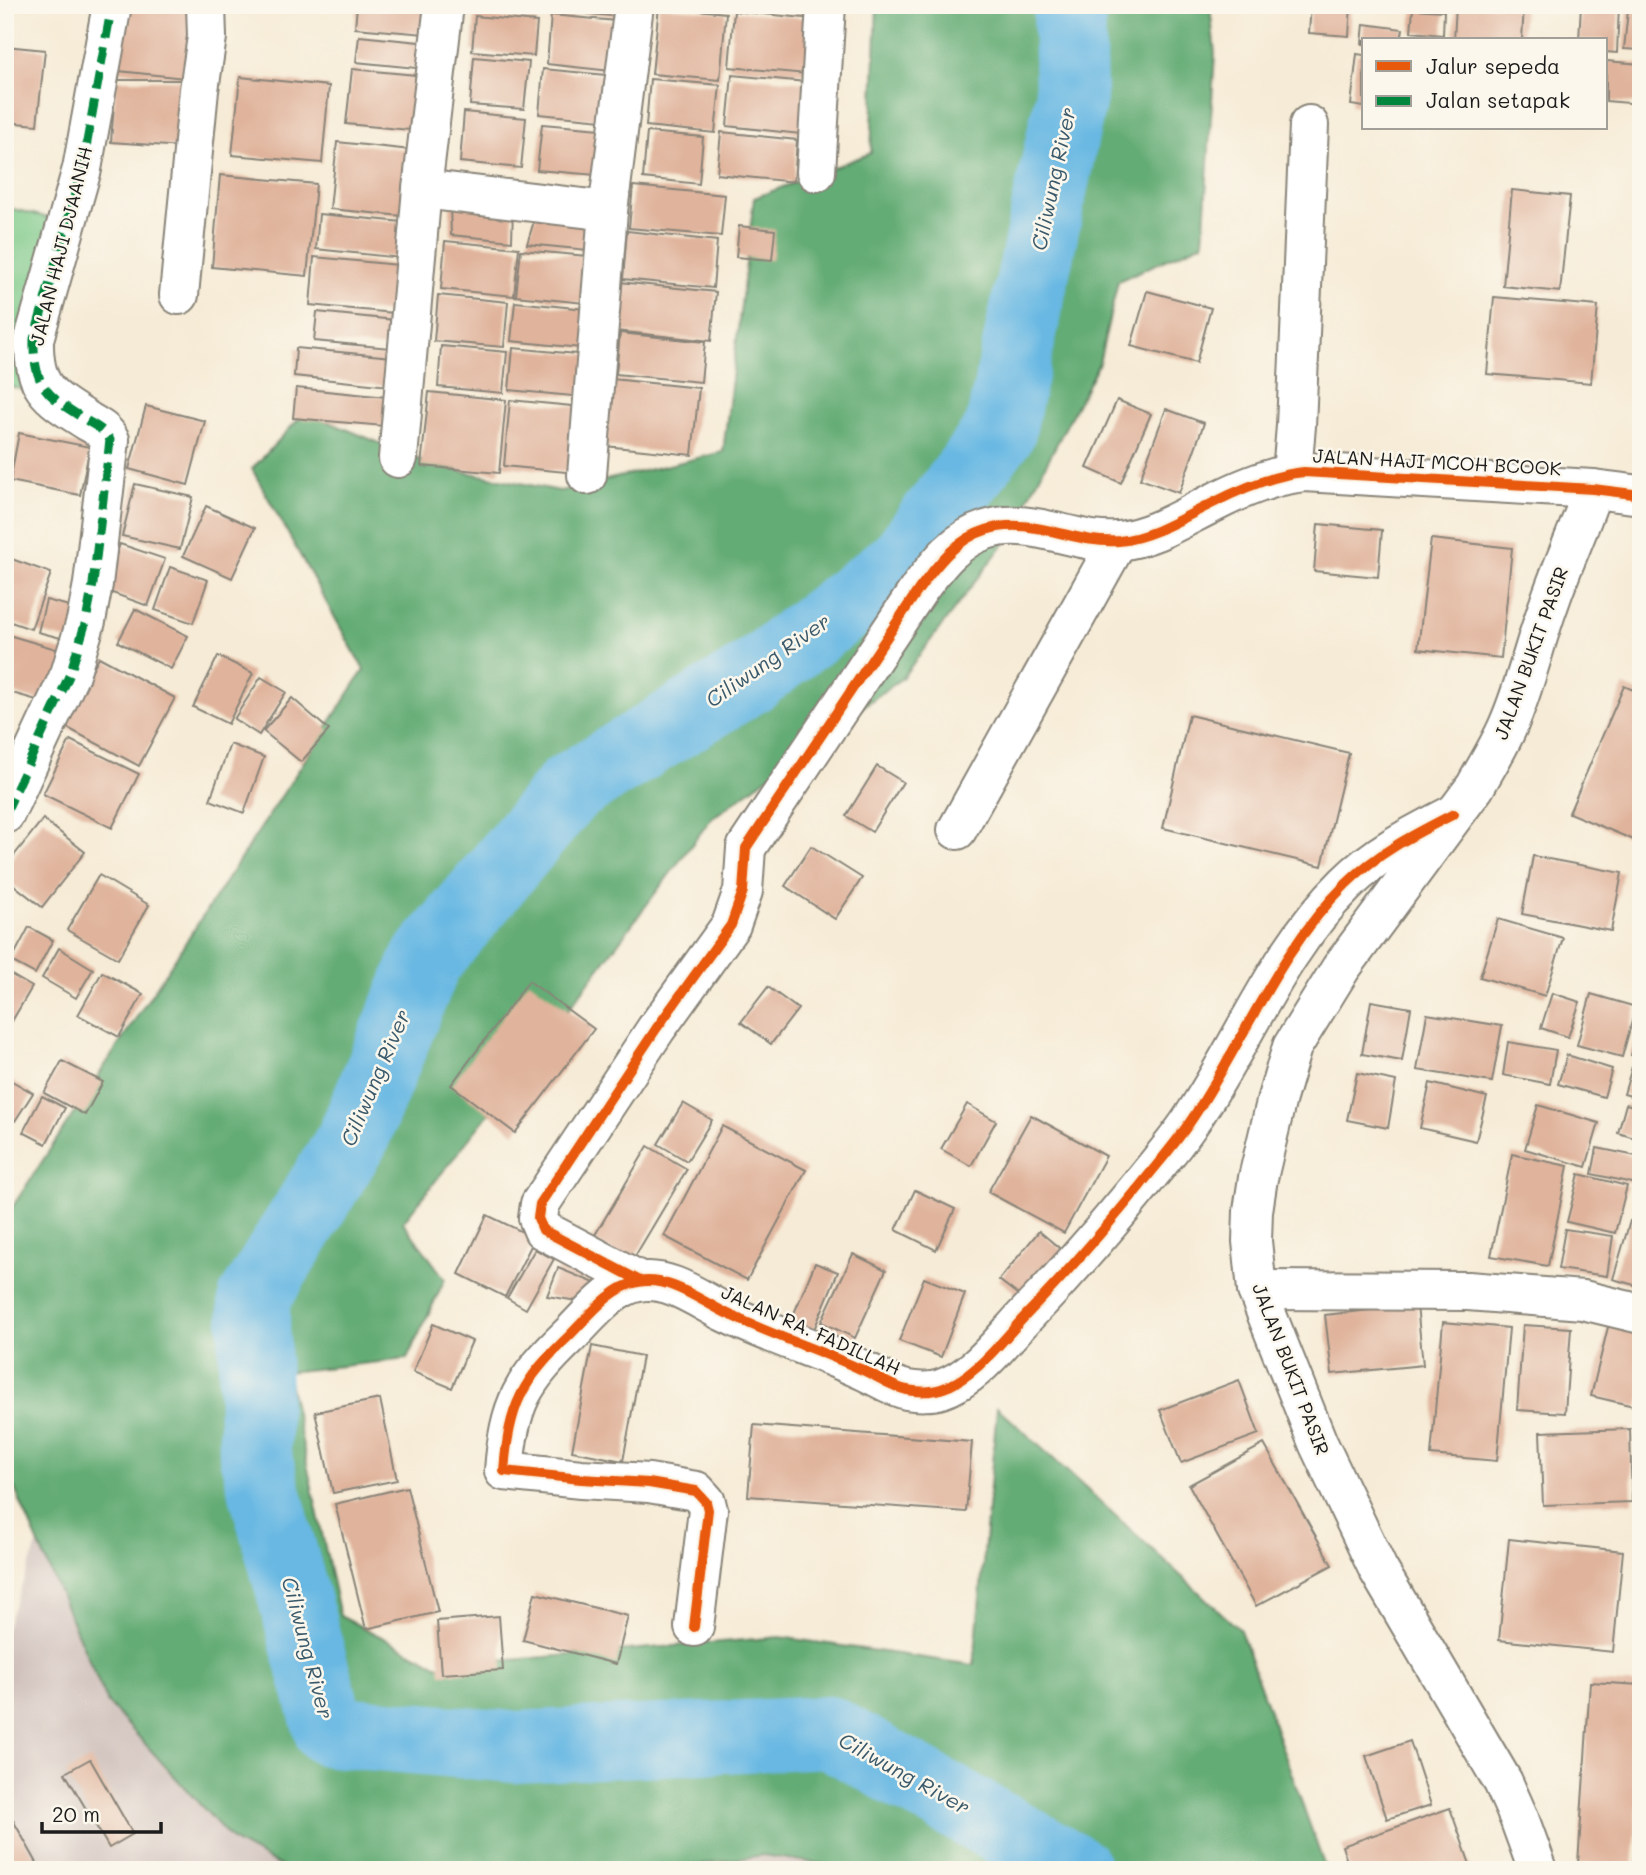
<svg xmlns="http://www.w3.org/2000/svg" width="1646" height="1875" viewBox="0 0 1646 1875" font-family="Mali,sans-serif">
<style>
.industrial{fill:#cfc0bb}
.green{fill:#7ac887;stroke:#4b7252;stroke-width:2}
.forest{fill:#63ac74;stroke:#406448;stroke-width:2}
.lines{fill:none;stroke-linecap:round;stroke-linejoin:round}
.river{stroke:#68b8e3;stroke-width:72}
.building{fill:#e0b49c}
.minor-casing{stroke:#898479;stroke-width:42}
.minor{stroke:#fff;stroke-width:38}
.quiet{stroke:#00873e;stroke-width:9;stroke-dasharray:18 9;stroke-linecap:butt}
.cycleway-casing{stroke:#fbf7ec;stroke-width:15}
.cycleway{stroke:#e8590c;stroke-width:10}
.labels{text-anchor:middle;stroke-width:5;stroke-linejoin:round;paint-order:stroke}
.street-label{font-size:19px;fill:#1c1c1c;stroke:#fbf7ec}
.water-label{font-size:21px;font-style:italic;fill:#3a5a6c;stroke:#fbf7ec}
</style>
<rect width="100%" height="100%" fill="#fbf7ec"/>
<filter id="ink" filterUnits="userSpaceOnUse"><feTurbulence type="fractalNoise" baseFrequency=".0143" numOctaves="2"/><feDisplacementMap in="SourceGraphic" scale="14" xChannelSelector="R" yChannelSelector="G"/><feConvolveMatrix kernelMatrix="1 2 1 2 8 2 1 2 1" color-interpolation-filters="sRGB"/></filter>
<filter id="wash" filterUnits="userSpaceOnUse"><feTurbulence type="fractalNoise" baseFrequency=".00686" numOctaves="4" result="noise"/><feDisplacementMap in="SourceGraphic" scale="28" xChannelSelector="R" yChannelSelector="G"/><feGaussianBlur stdDeviation="1.57" result="paint"/><feColorMatrix in="noise" values="0 0 0 0 0 0 0 0 0 0 0 0 0 0 0 0 0 1.4 0 .05"/><feComposite in="paint" operator="in"/></filter>
<g filter="url(#wash)">
<rect width="100%" height="100%" fill="#f6ebd6"/>
<!-- industrial -->
<g class="industrial">
<path d="M 38,1543 L 107,1702 L 233,1841 L 288,1870 L 5,1870 L 5,1630 Z"/>
<path d="M 763,1855 L 860,1869 L 860,1870 L 666,1870 Z"/>
</g>
<!-- green -->
<path class="green" d="M 5,207 L 66,222 L 34,393 L 5,385 Z"/>
<!-- forest -->
<path class="forest" d="M 877,5 L 1210,5 L 1215,54 L 1203,243 L 1118,281 L 1099,363 L 1006,541 L 902,678 L 711,819 L 511,1086 L 403,1222 L 445,1279 L 407,1359 L 287,1372 L 340,1616 L 439,1666 L 780,1637 L 974,1665 L 997,1407 L 1240,1630 L 1326,1870 L 860,1870 L 763,1855 L 666,1870 L 288,1870 L 233,1841 L 107,1702 L 10,1478 L 5,1437 L 5,1235 L 9,1212 L 364,670 L 252,469 L 305,412 L 435,466 L 560,491 L 723,452 L 754,198 L 871,153 Z"/>
<g class="lines">
<!-- river -->
<path class="river" d="M 1069,5 L 1071,97 L 1000,431 L 902,563 L 750,678 L 569,789 L 426,961 L 353,1138 L 254,1299 L 255,1455 L 330,1731 L 514,1747 L 829,1732 L 1075,1870"/>
</g>
<g id="blocks">
<!-- building -->
<g class="building">
<path d="M 126,5 L 201,5 L 194,79 L 119,71 Z"/>
<path d="M 357,5 L 428,5 L 425,34 L 355,28 Z"/>
<path d="M 523,5 L 542,5 L 542,9 L 523,7 Z"/>
<path d="M 552,5 L 621,5 L 620,17 L 552,10 Z"/>
<path d="M 707,5 L 731,5 L 731,9 L 707,7 Z"/>
<path d="M 735,5 L 817,5 L 818,15 L 735,7 Z"/>
<path d="M 1311,5 L 1351,5 L 1349,36 L 1309,33 Z"/>
<path d="M 1456,5 L 1524,5 L 1522,40 L 1454,40 Z"/>
<path d="M 1581,5 L 1619,5 L 1617,53 L 1606,52 L 1606,40 L 1579,40 Z"/>
<path d="M 659,6 L 726,13 L 720,80 L 652,74 Z"/>
<path d="M 1413,9 L 1444,11 L 1443,35 L 1411,32 Z"/>
<path d="M 1628,10 L 1641,10 L 1641,50 L 1624,49 Z"/>
<path d="M 734,11 L 824,20 L 818,75 L 729,67 Z"/>
<path d="M 551,15 L 616,21 L 611,71 L 547,64 Z"/>
<path d="M 475,16 L 537,22 L 534,56 L 472,51 Z"/>
<path d="M 1364,24 L 1403,29 L 1401,40 L 1364,40 L 1364,44 L 1362,44 Z"/>
<path d="M 359,36 L 429,43 L 426,69 L 356,62 Z"/>
<path d="M 5,46 L 45,50 L 37,125 L 5,122 Z"/>
<path d="M 1357,54 L 1364,55 L 1364,107 L 1351,105 Z"/>
<path d="M 474,57 L 529,62 L 524,109 L 470,105 Z"/>
<path d="M 1606,61 L 1641,64 L 1641,104 L 1606,101 Z"/>
<path d="M 352,69 L 416,75 L 410,130 L 346,124 Z"/>
<path d="M 543,69 L 606,75 L 602,120 L 539,114 Z"/>
<path d="M 732,75 L 816,83 L 810,135 L 727,126 Z"/>
<path d="M 240,77 L 329,86 L 322,163 L 232,155 Z"/>
<path d="M 650,79 L 720,85 L 715,133 L 646,126 Z"/>
<path d="M 116,80 L 186,80 L 182,147 L 111,142 Z"/>
<path d="M 464,112 L 526,118 L 521,168 L 460,162 Z"/>
<path d="M 542,124 L 600,129 L 596,175 L 537,170 Z"/>
<path d="M 647,132 L 703,137 L 699,184 L 643,178 Z"/>
<path d="M 721,132 L 797,140 L 794,182 L 717,174 Z"/>
<path d="M 337,142 L 420,151 L 413,217 L 330,209 Z"/>
<path d="M 220,175 L 316,184 L 307,276 L 212,267 Z"/>
<path d="M 633,186 L 725,195 L 721,236 L 629,228 Z"/>
<path d="M 1512,190 L 1570,196 L 1560,292 L 1503,286 Z"/>
<path d="M 450,205 L 513,209 L 512,241 L 451,235 Z"/>
<path d="M 538,208 L 594,219 L 598,251 L 527,244 Z"/>
<path d="M 319,214 L 413,223 L 410,259 L 316,249 Z"/>
<path d="M 739,226 L 775,230 L 772,260 L 736,257 Z"/>
<path d="M 627,231 L 717,241 L 713,288 L 623,279 Z"/>
<path d="M 445,241 L 519,248 L 514,296 L 441,289 Z"/>
<path d="M 521,250 L 598,257 L 594,304 L 516,296 Z"/>
<path d="M 314,257 L 409,266 L 404,314 L 310,305 Z"/>
<path d="M 619,282 L 716,292 L 711,341 L 615,331 Z"/>
<path d="M 1147,291 L 1211,308 L 1196,363 L 1131,346 Z"/>
<path d="M 438,295 L 508,302 L 504,347 L 434,341 Z"/>
<path d="M 1494,297 L 1598,306 L 1591,383 L 1487,374 Z"/>
<path d="M 515,302 L 595,310 L 591,349 L 511,341 Z"/>
<path d="M 317,312 L 404,321 L 401,349 L 314,341 Z"/>
<path d="M 620,333 L 705,342 L 701,382 L 616,374 Z"/>
<path d="M 441,346 L 507,352 L 503,393 L 438,387 Z"/>
<path d="M 296,348 L 392,357 L 389,386 L 294,376 Z"/>
<path d="M 513,348 L 587,355 L 583,397 L 509,390 Z"/>
<path d="M 612,379 L 699,388 L 692,455 L 605,446 Z"/>
<path d="M 296,388 L 386,397 L 384,426 L 293,418 Z"/>
<path d="M 429,392 L 506,400 L 499,473 L 421,466 Z"/>
<path d="M 510,400 L 582,407 L 576,473 L 504,466 Z"/>
<path d="M 1117,400 L 1151,414 L 1121,483 L 1087,468 Z"/>
<path d="M 146,406 L 205,421 L 188,485 L 129,469 Z"/>
<path d="M 1166,409 L 1204,423 L 1179,493 L 1140,479 Z"/>
<path d="M 19,433 L 90,447 L 80,495 L 10,481 Z"/>
<path d="M 135,484 L 193,497 L 180,549 L 122,536 Z"/>
<path d="M 206,506 L 255,528 L 232,578 L 183,556 Z"/>
<path d="M 1318,524 L 1382,530 L 1378,577 L 1314,571 Z"/>
<path d="M 1431,539 L 1512,548 L 1501,658 L 1418,649 Z"/>
<path d="M 120,544 L 165,559 L 148,606 L 104,590 Z"/>
<path d="M 6,557 L 51,573 L 31,629 L 5,620 Z"/>
<path d="M 170,567 L 208,580 L 193,623 L 155,610 Z"/>
<path d="M 46,600 L 81,609 L 72,641 L 38,632 Z"/>
<path d="M 135,609 L 188,636 L 171,669 L 118,642 Z"/>
<path d="M 5,634 L 66,652 L 51,704 L 5,691 Z"/>
<path d="M 218,656 L 253,673 L 228,724 L 193,707 Z"/>
<path d="M 99,657 L 175,698 L 139,766 L 62,725 Z"/>
<path d="M 261,677 L 286,692 L 259,735 L 234,719 Z"/>
<path d="M 1624,686 L 1641,693 L 1641,843 L 1569,813 Z"/>
<path d="M 292,698 L 329,730 L 301,762 L 263,731 Z"/>
<path d="M 1189,715 L 1349,753 L 1322,866 L 1163,828 Z"/>
<path d="M 70,740 L 139,774 L 112,828 L 43,794 Z"/>
<path d="M 230,744 L 264,757 L 244,813 L 210,800 Z"/>
<path d="M 877,766 L 903,782 L 872,832 L 846,816 Z"/>
<path d="M 43,819 L 85,852 L 42,907 L 5,878 L 5,867 Z"/>
<path d="M 811,846 L 862,878 L 835,919 L 785,886 Z"/>
<path d="M 1533,856 L 1622,873 L 1611,931 L 1522,914 Z"/>
<path d="M 99,875 L 149,905 L 118,959 L 67,930 Z"/>
<path d="M 1498,919 L 1563,938 L 1545,996 L 1480,977 Z"/>
<path d="M 29,927 L 53,940 L 35,974 L 11,961 Z"/>
<path d="M 59,948 L 93,969 L 76,998 L 42,978 Z"/>
<path d="M 5,971 L 32,987 L 5,1033 Z"/>
<path d="M 102,972 L 143,994 L 119,1037 L 78,1015 Z"/>
<path d="M 529,981 L 594,1029 L 515,1133 L 451,1085 Z"/>
<path d="M 768,987 L 798,1009 L 771,1044 L 741,1022 Z"/>
<path d="M 1552,993 L 1580,1002 L 1568,1037 L 1541,1028 Z"/>
<path d="M 1591,994 L 1636,1007 L 1622,1057 L 1577,1045 Z"/>
<path d="M 1371,1001 L 1411,1008 L 1402,1061 L 1362,1054 Z"/>
<path d="M 1427,1014 L 1502,1026 L 1492,1082 L 1417,1070 Z"/>
<path d="M 1640,1028 L 1641,1028 L 1641,1058 L 1631,1055 Z"/>
<path d="M 1508,1042 L 1556,1050 L 1550,1084 L 1503,1075 Z"/>
<path d="M 1567,1055 L 1612,1069 L 1604,1097 L 1558,1084 Z"/>
<path d="M 62,1061 L 103,1082 L 85,1115 L 44,1093 Z"/>
<path d="M 1632,1067 L 1641,1069 L 1641,1099 L 1624,1094 Z"/>
<path d="M 1357,1073 L 1396,1081 L 1388,1128 L 1347,1120 Z"/>
<path d="M 5,1077 L 33,1093 L 15,1121 L 5,1115 Z"/>
<path d="M 1430,1083 L 1487,1097 L 1476,1141 L 1420,1128 Z"/>
<path d="M 42,1096 L 65,1108 L 46,1144 L 23,1132 Z"/>
<path d="M 683,1103 L 712,1120 L 687,1161 L 658,1144 Z"/>
<path d="M 967,1104 L 996,1121 L 971,1166 L 941,1149 Z"/>
<path d="M 1626,1104 L 1641,1108 L 1641,1140 L 1618,1133 Z"/>
<path d="M 1538,1105 L 1599,1123 L 1586,1167 L 1525,1149 Z"/>
<path d="M 1031,1115 L 1106,1156 L 1064,1233 L 988,1192 Z"/>
<path d="M 722,1126 L 806,1170 L 747,1280 L 664,1236 Z"/>
<path d="M 648,1146 L 687,1169 L 631,1263 L 592,1240 Z"/>
<path d="M 1597,1148 L 1641,1157 L 1641,1185 L 1592,1174 Z"/>
<path d="M 1512,1154 L 1568,1166 L 1548,1266 L 1491,1256 Z"/>
<path d="M 1579,1174 L 1627,1186 L 1615,1233 L 1567,1222 Z"/>
<path d="M 915,1190 L 955,1209 L 936,1250 L 896,1230 Z"/>
<path d="M 487,1215 L 535,1238 L 505,1297 L 459,1274 Z"/>
<path d="M 1630,1221 L 1641,1224 L 1641,1287 L 1613,1279 Z"/>
<path d="M 1565,1229 L 1613,1236 L 1607,1276 L 1558,1269 Z"/>
<path d="M 1039,1231 L 1064,1252 L 1025,1300 L 999,1280 Z"/>
<path d="M 535,1249 L 554,1259 L 526,1309 L 507,1298 Z"/>
<path d="M 853,1254 L 886,1270 L 855,1338 L 821,1322 Z"/>
<path d="M 815,1263 L 838,1272 L 813,1332 L 790,1323 Z"/>
<path d="M 558,1268 L 607,1288 L 589,1303 L 547,1296 Z"/>
<path d="M 924,1278 L 965,1294 L 941,1357 L 899,1341 Z"/>
<path d="M 1417,1305 L 1423,1365 L 1332,1374 L 1325,1315 Z"/>
<path d="M 1443,1322 L 1509,1328 L 1497,1461 L 1431,1455 Z"/>
<path d="M 1609,1323 L 1641,1331 L 1641,1396 L 1638,1407 L 1591,1396 Z"/>
<path d="M 433,1324 L 472,1341 L 452,1388 L 413,1372 Z"/>
<path d="M 1523,1325 L 1571,1328 L 1565,1413 L 1517,1410 Z"/>
<path d="M 592,1346 L 642,1356 L 623,1461 L 572,1451 Z"/>
<path d="M 1239,1380 L 1259,1434 L 1181,1463 L 1160,1410 Z"/>
<path d="M 380,1399 L 397,1480 L 333,1493 L 315,1412 Z"/>
<path d="M 754,1425 L 972,1442 L 966,1512 L 748,1496 Z"/>
<path d="M 1630,1429 L 1632,1502 L 1543,1505 L 1540,1432 Z"/>
<path d="M 1264,1444 L 1332,1565 L 1256,1606 L 1189,1485 Z"/>
<path d="M 407,1487 L 438,1612 L 366,1629 L 335,1504 Z"/>
<path d="M 1509,1539 L 1623,1551 L 1613,1652 L 1499,1640 Z"/>
<path d="M 535,1593 L 628,1616 L 616,1664 L 523,1640 Z"/>
<path d="M 499,1616 L 503,1670 L 441,1674 L 437,1621 Z"/>
<path d="M 1590,1682 L 1641,1685 L 1641,1763 L 1633,1868 L 1578,1864 Z"/>
<path d="M 1410,1741 L 1431,1805 L 1387,1819 L 1366,1756 Z"/>
<path d="M 90,1759 L 133,1834 L 109,1848 L 65,1773 Z"/>
<path d="M 5,1806 L 41,1870 L 5,1870 Z"/>
<path d="M 1450,1808 L 1472,1870 L 1350,1870 L 1342,1846 Z"/>
</g>
</g>
</g>
<g filter="url(#ink)">
<use href="#blocks" fill-opacity="0" stroke="#898479" stroke-width="2"/>
<g class="lines">
<!-- minor casing -->
<g class="minor-casing">
<g id="minor">
<path d="M 816,172 L 826,5"/>
<path d="M 422,189 L 608,211"/>
<path d="M 179,295 L 199,90 L 207,37 L 206,5"/>
<path d="M 398,458 L 422,189 L 444,5"/>
<path d="M 1292,473 L 1296,426 L 1309,125"/>
<path d="M 587,475 L 608,211 L 634,5"/>
<path d="M 5,814 L 70,674 L 86,621 L 93,584 L 110,440 C 105,431 98,427 89,422 C 50,397 33,390 34,339 L 82,169 L 112,5"/>
<path d="M 957,830 L 1118,541"/>
<path d="M 640,1281 L 543,1230 L 538,1218 L 540,1204 L 656,1029 L 731,925 L 743,891 L 746,848 L 919,589 C 937,565 956,539 986,530 C 1032,515 1074,545 1119,541 C 1154,537 1182,518 1213,503 C 1240,489 1274,475 1304,472 L 1593,489 L 1641,495"/>
<path d="M 1257,1290 L 1468,1291 L 1583,1300 L 1641,1314"/>
<path d="M 694,1627 L 708,1510 L 706,1502 L 696,1491 L 649,1483 L 581,1479 L 504,1471 C 509,1404 522,1381 570,1335 C 589,1316 611,1287 638,1282 C 670,1276 699,1300 726,1313 C 769,1334 814,1348 858,1368 C 874,1374 891,1387 907,1390 C 917,1392 932,1392 941,1389 C 976,1378 1003,1339 1028,1313 C 1067,1273 1104,1230 1140,1186 C 1158,1163 1178,1141 1194,1116 C 1245,1039 1279,950 1346,884 C 1377,853 1415,834 1454,814"/>
<path d="M 1538,1870 L 1519,1818 L 1503,1782 L 1378,1569 L 1318,1443 L 1257,1290 L 1252,1241 L 1253,1211 L 1258,1178 L 1277,1098 L 1292,1047 L 1341,968 L 1475,787 C 1487,765 1501,744 1510,721 C 1526,683 1535,642 1549,604 C 1562,565 1580,528 1593,489"/>
</g>
</g>
<!-- minor -->
<use href="#minor" class="minor"/>
<!-- quiet -->
<path class="quiet" d="M 5,814 L 70,674 L 86,621 L 93,584 L 110,440 C 105,431 98,427 89,422 C 50,397 33,390 34,339 L 82,169 L 112,5"/>
<!-- cycleway casing -->
<g class="cycleway-casing">
<g id="cycleway">
<path d="M 640,1281 L 543,1230 L 538,1218 L 540,1204 L 656,1029 L 731,925 L 743,891 L 746,848 L 919,589 C 937,565 956,539 986,530 C 1032,515 1074,545 1119,541 C 1154,537 1182,518 1213,503 C 1240,489 1274,475 1304,472 L 1593,489 L 1641,495"/>
<path d="M 694,1627 L 708,1510 L 706,1502 L 696,1491 L 649,1483 L 581,1479 L 504,1471 C 509,1404 522,1381 570,1335 C 589,1316 611,1287 638,1282 C 670,1276 699,1300 726,1313 C 769,1334 814,1348 858,1368 C 874,1374 891,1387 907,1390 C 917,1392 932,1392 941,1389 C 976,1378 1003,1339 1028,1313 C 1067,1273 1104,1230 1140,1186 C 1158,1163 1178,1141 1194,1116 C 1245,1039 1279,950 1346,884 C 1377,853 1415,834 1454,814"/>
</g>
</g>
<!-- cycleway -->
<use href="#cycleway" class="cycleway"/>
</g>
</g>
<g class="labels">
<!-- street labels -->
<g class="street-label">
<text transform="translate(61 246) rotate(-76)" y="7">JALAN HAJI DJAANIH</text>
<text transform="translate(1437 462) rotate(3)" y="7">JALAN HAJI MCOH BCOOK</text>
<text transform="translate(1531 653) rotate(-70)" y="7">JALAN BUKIT PASIR</text>
<text transform="translate(811 1330) rotate(24)" y="7">JALAN RA. FADILLAH</text>
<text transform="translate(1291 1369) rotate(69)" y="7">JALAN BUKIT PASIR</text>
</g>
<!-- water labels -->
<g class="water-label">
<text transform="translate(1054 179) rotate(-78)" y="7">Ciliwung River</text>
<text transform="translate(768 661) rotate(-35)" y="7">Ciliwung River</text>
<text transform="translate(376 1078) rotate(-67)" y="7">Ciliwung River</text>
<text transform="translate(307 1648) rotate(75)" y="7">Ciliwung River</text>
<text transform="translate(904 1774) rotate(29)" y="7">Ciliwung River</text>
</g>
</g>
<!-- margin -->
<rect width="1646" height="1875" fill="none" stroke="#fbf7ec" stroke-width="28"/>
<!-- legend -->
<rect x="1362" y="38" width="245" height="91" fill="#fbf7ec" stroke="#a29f99" stroke-width="2"/>
<rect x="1376" y="61" width="35" height="10" fill="#e8590c" stroke="#a29f99" stroke-width="2"/>
<text x="1426" y="74" font-size="21" fill="#1c1c1c">Jalur sepeda</text>
<rect x="1376" y="96" width="35" height="10" fill="#00873e" stroke="#a29f99" stroke-width="2"/>
<text x="1426" y="108" font-size="21" fill="#1c1c1c">Jalan setapak</text>
<!-- scale -->
<path d="M42 1822v10h119v-10" fill="none" stroke="#1c1c1c" stroke-width="3.5"/>
<text x="52" y="1822" font-size="21" fill="#1c1c1c" stroke="#fbf7ec" stroke-width="5" paint-order="stroke">20 m</text>
</svg>
